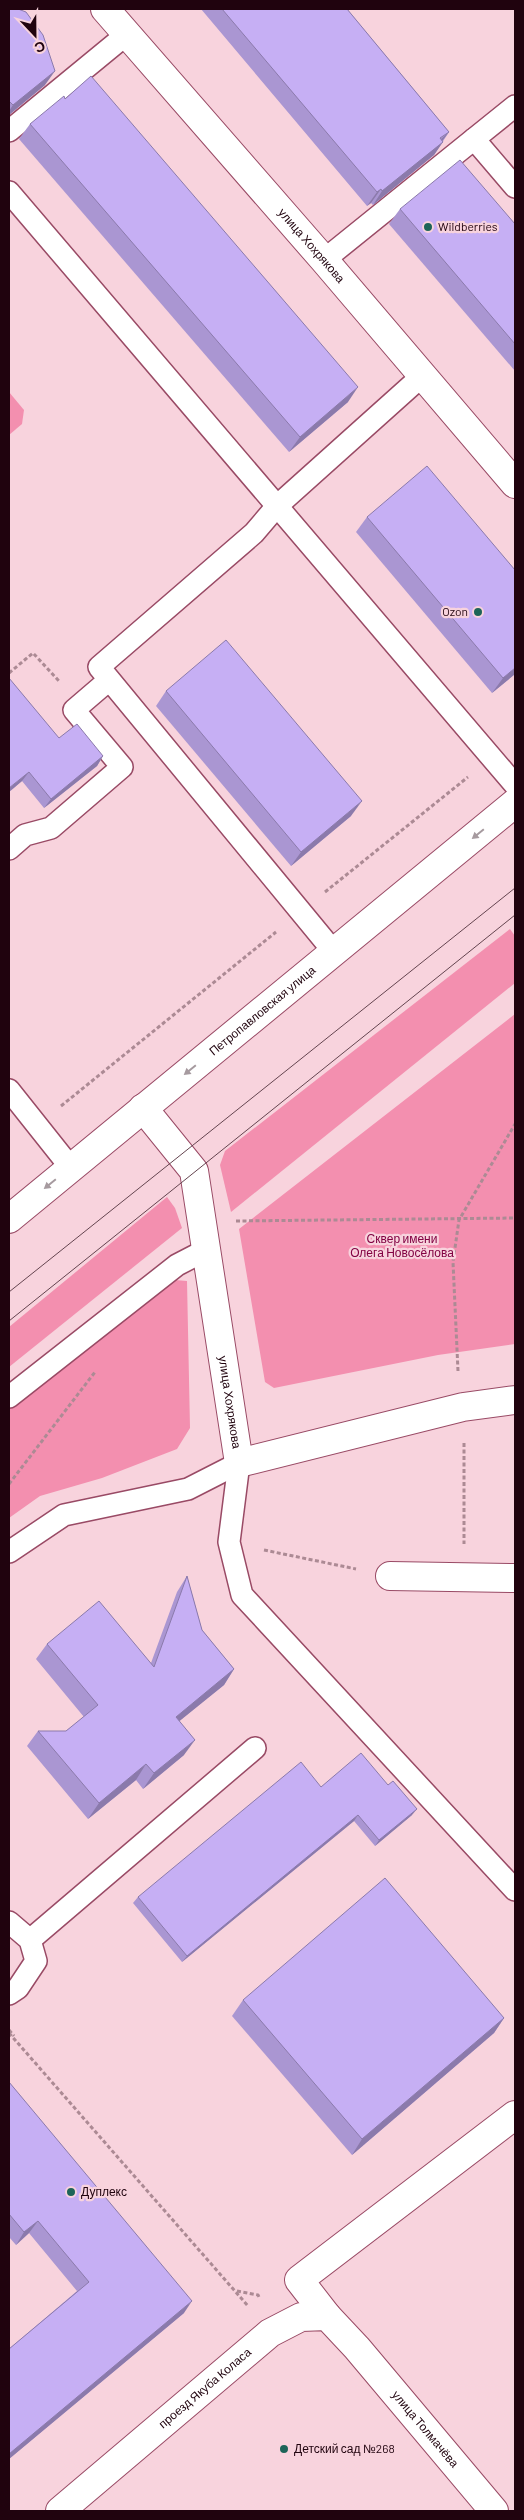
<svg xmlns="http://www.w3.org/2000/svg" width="524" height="2520" viewBox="0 0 524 2520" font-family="Barlow,sans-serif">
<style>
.green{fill:#f38faf}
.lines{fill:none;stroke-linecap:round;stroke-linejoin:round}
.service-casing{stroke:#994a65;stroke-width:24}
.pedestrian-casing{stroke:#994a65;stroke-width:30}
.minor-casing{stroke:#994a65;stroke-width:30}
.tertiary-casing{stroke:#994a65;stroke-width:30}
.path{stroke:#ac8a94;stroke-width:3;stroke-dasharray:4 2.5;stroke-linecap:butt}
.service{stroke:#fff;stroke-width:21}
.pedestrian{stroke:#fff;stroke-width:28}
.minor{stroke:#fff;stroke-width:28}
.tertiary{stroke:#fff;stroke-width:28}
.tram{stroke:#64444f;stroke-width:1}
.wall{fill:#aa96d2}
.shaded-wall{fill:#8b7aab}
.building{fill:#c6aff4;stroke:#8b7aab}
.oneway{fill:#a69a9f}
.poi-dot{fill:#1d6458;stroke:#f8d3dd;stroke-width:2}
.labels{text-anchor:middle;stroke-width:4.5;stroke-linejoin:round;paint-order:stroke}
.poi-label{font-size:12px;fill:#20030e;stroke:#f8d3dd;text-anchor:start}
.street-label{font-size:12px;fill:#20030e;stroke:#f8d3dd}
.park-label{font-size:12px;fill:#820343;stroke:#f8d3dd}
</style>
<rect width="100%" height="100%" fill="#f8d3dd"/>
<!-- green -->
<g class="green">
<path d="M 9,392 L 24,410 L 22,424 L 9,435 Z"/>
<path d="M 510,929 L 515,936 L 515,983 L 231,1212 L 220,1165 L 225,1151 Z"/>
<path d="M 515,1014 L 515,1344 L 438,1355 L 274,1388 L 265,1382 L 239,1229 Z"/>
<path d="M 167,1197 L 175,1208 L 182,1228 L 9,1367 L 9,1327 Z"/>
<path d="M 175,1280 L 187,1281 L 190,1428 L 177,1449 L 102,1478 L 40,1496 L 9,1518 L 9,1408 Z"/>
</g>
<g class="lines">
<!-- service casing -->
<g class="service-casing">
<g id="service">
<path d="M 9,131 L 127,34"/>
<path d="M 474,139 L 515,106"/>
<path d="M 9,192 L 277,506 L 422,376"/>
<path d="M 324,260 L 474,139 L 515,187"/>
<path d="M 9,849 L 25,835 L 51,828 L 122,767 L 74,710 L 109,680"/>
<path d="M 334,952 L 99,667 L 254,533 L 277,506 L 515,785"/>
<path d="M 9,1090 L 71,1168"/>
<path d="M 9,1397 L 177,1265 L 204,1251"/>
<path d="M 239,1463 L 229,1542 L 242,1595 L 515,1890"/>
<path d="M 9,1552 L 64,1515 L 188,1489 L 239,1463"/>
<path d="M 9,1922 L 30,1940 L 36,1961 L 18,1988 L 9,1994"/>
<path d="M 30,1940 L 255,1748"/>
</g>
</g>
<!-- pedestrian casing -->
<g class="pedestrian-casing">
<path id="pedestrian" d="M 390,1576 L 515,1578"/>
</g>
<!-- minor casing -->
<g class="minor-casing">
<g id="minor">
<path id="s1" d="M 105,9 L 324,260 L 515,484"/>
<path id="s2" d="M 143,1108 L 194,1171 L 239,1463 L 463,1407 L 515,1400"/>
<path d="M 327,2316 L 299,2280 L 515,2115"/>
<path id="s3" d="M 60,2511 L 270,2333 L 301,2317 L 327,2316 L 357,2348 L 494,2511"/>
</g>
</g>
<!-- tertiary casing -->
<g class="tertiary-casing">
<g id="tertiary">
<path id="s4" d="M 9,1219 L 515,803"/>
</g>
</g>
<!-- path -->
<g class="path">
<path d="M 9,673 L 33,653 L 59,681"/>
<path d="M 325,892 L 468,777"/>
<path d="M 61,1106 L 276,932"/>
<path d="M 236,1221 L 515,1218"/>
<path d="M 458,1371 L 453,1262 L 459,1220 L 515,1124"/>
<path d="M 464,1443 L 464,1544"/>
<path d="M 9,1484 L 95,1372"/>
<path d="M 264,1550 L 356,1569"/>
<path d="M 9,2030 L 14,2036"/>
<path d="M 9,2033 L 248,2306"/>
<path d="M 237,2291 L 258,2295 L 260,2299"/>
</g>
<!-- service -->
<use href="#service" class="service"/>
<!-- pedestrian -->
<use href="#pedestrian" class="pedestrian"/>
<!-- minor -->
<use href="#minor" class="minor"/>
<!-- tertiary -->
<use href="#tertiary" class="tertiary"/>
<!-- tram -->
<g class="tram">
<path d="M 9,1292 L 515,888"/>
<path d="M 9,1321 L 515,915"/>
</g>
</g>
<!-- wall -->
<g class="wall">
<path d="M 9,9 L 45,85 L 9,115 Z"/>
<path d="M 201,9 L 347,9 L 449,132 L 434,155 L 373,205 L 371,203 L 367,206 Z"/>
<path d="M 65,99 L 348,402 L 289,452 L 19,139 L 30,124 Z"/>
<path d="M 400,209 L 515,224 L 515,371 L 389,224 Z"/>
<path d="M 367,517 L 515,674 L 492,693 L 356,532 Z"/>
<path d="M 166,691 L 351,816 L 291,866 L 156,706 Z"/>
<path d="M 59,738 L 103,756 L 97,766 L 44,808 L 22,781 L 9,792 Z"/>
<path d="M 187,1576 L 202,1630 L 234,1669 L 224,1685 L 179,1721 L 184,1755 L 143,1789 L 136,1780 L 88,1819 L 27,1746 L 38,1731 L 66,1731 L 84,1717 L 36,1659 L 47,1644 L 151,1663 L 177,1592 Z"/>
<path d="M 321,1787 L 412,1815 L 375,1846 L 354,1821 L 182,1962 L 133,1903 L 138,1897 Z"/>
<path d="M 243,2000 L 504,2018 L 494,2033 L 352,2155 L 232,2016 Z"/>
<path d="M 9,2082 L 184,2313 L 9,2459 L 9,2349 L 77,2291 L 29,2233 L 16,2245 L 9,2237 Z"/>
</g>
<!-- shaded-wall -->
<g class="shaded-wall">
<path d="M 55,71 L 45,85 L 9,115 L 9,111 L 13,105 Z"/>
<path d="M 449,132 L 439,145 L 443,142 L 434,155 L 373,205 L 382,191 Z"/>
<path d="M 381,189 L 371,203 L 367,206 L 377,192 Z"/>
<path d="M 358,387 L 348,402 L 289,452 L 300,437 Z"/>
<path d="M 515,668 L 515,674 L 492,693 L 503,678 Z"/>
<path d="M 103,756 L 97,766 L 44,808 L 51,799 Z"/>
<path d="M 29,772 L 22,781 L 9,792 L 9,788 Z"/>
<path d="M 362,801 L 351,816 L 291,866 L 301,852 Z"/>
<path d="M 234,1669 L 224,1685 L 166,1732 L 176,1717 Z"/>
<path d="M 195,1740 L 184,1755 L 143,1789 L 154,1773 Z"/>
<path d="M 146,1764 L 136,1780 L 88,1819 L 99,1803 Z"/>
<path d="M 417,1809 L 412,1815 L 375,1846 L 379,1840 Z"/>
<path d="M 358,1815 L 354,1821 L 182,1962 L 187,1956 Z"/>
<path d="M 504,2018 L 494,2033 L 352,2155 L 362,2139 Z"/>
<path d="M 38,2221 L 29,2233 L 16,2245 L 24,2232 Z"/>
<path d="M 192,2301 L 184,2313 L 9,2459 L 9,2454 Z"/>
</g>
<!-- building -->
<g class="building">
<path d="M 9,9 L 18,9 L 26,12 L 43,35 L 55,71 L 13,105 L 10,102 L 9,103 Z"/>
<path d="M 222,9 L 347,9 L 449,132 L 440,138 L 443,142 L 382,191 L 381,189 L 377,192 Z"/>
<path d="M 91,76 L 358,387 L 300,437 L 30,124 L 64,96 L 65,99 Z"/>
<path d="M 460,160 L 515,224 L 515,344 L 400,209 Z"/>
<path d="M 427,466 L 515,570 L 515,668 L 503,678 L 367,517 Z"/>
<path d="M 226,640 L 362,801 L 301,852 L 166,691 Z"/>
<path d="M 9,678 L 59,738 L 77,724 L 103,756 L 51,799 L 29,772 L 9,788 Z"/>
<path d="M 187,1576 L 202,1630 L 234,1669 L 176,1717 L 195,1740 L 154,1773 L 146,1764 L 99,1803 L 38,1731 L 66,1731 L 98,1705 L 47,1644 L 99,1601 L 154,1667 Z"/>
<path d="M 361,1753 L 388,1785 L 393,1781 L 417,1809 L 379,1840 L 358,1815 L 187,1956 L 138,1897 L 301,1762 L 321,1787 Z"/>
<path d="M 385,1878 L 504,2018 L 362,2139 L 243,2000 Z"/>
<path d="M 9,2082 L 192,2301 L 9,2454 L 9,2349 L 89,2282 L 38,2221 L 24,2232 L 9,2214 Z"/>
</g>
<!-- one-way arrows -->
<defs><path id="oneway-solid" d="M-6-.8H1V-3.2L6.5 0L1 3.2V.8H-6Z" transform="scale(1.25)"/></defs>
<g class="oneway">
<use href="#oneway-solid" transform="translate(478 834) rotate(141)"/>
<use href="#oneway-solid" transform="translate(190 1070) rotate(141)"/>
<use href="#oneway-solid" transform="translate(50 1184) rotate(141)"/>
</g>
<!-- markers -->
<g class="poi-dot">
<circle cx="428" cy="227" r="5"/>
<circle cx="478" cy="612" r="5"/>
<circle cx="71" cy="2192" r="5"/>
<circle cx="284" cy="2449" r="5"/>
</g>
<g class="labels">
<!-- poi labels -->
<g class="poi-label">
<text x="438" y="231">Wildberries</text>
<text x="468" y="616" text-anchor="end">Ozon</text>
<text x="81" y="2196">Дуплекс</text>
<text x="294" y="2453">Детский сад №268</text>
</g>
<!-- street labels -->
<g class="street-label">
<text dy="4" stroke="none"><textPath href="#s1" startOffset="314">улица Хохрякова</textPath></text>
<text dy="4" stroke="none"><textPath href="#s4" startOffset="328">Петропавловская улица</textPath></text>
<text dy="4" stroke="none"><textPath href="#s2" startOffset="315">улица Хохрякова</textPath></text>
<text dy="4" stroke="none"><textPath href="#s3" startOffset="190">проезд Якуба Коласа</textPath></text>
<text dy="4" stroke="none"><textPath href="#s3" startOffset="486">улица Толмачёва</textPath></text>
</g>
<!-- park labels -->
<g class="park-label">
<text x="402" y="1243">Сквер имени<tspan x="402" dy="14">Олега Новосёлова</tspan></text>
</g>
</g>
<!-- border -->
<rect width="524" height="2520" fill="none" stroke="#20030e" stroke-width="20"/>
<!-- north arrow -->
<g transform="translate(35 35) rotate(158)" stroke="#f8d3dd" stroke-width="4" paint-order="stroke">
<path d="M0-4L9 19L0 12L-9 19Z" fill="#20030e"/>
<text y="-8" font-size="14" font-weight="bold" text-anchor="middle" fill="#20030e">С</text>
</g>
</svg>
